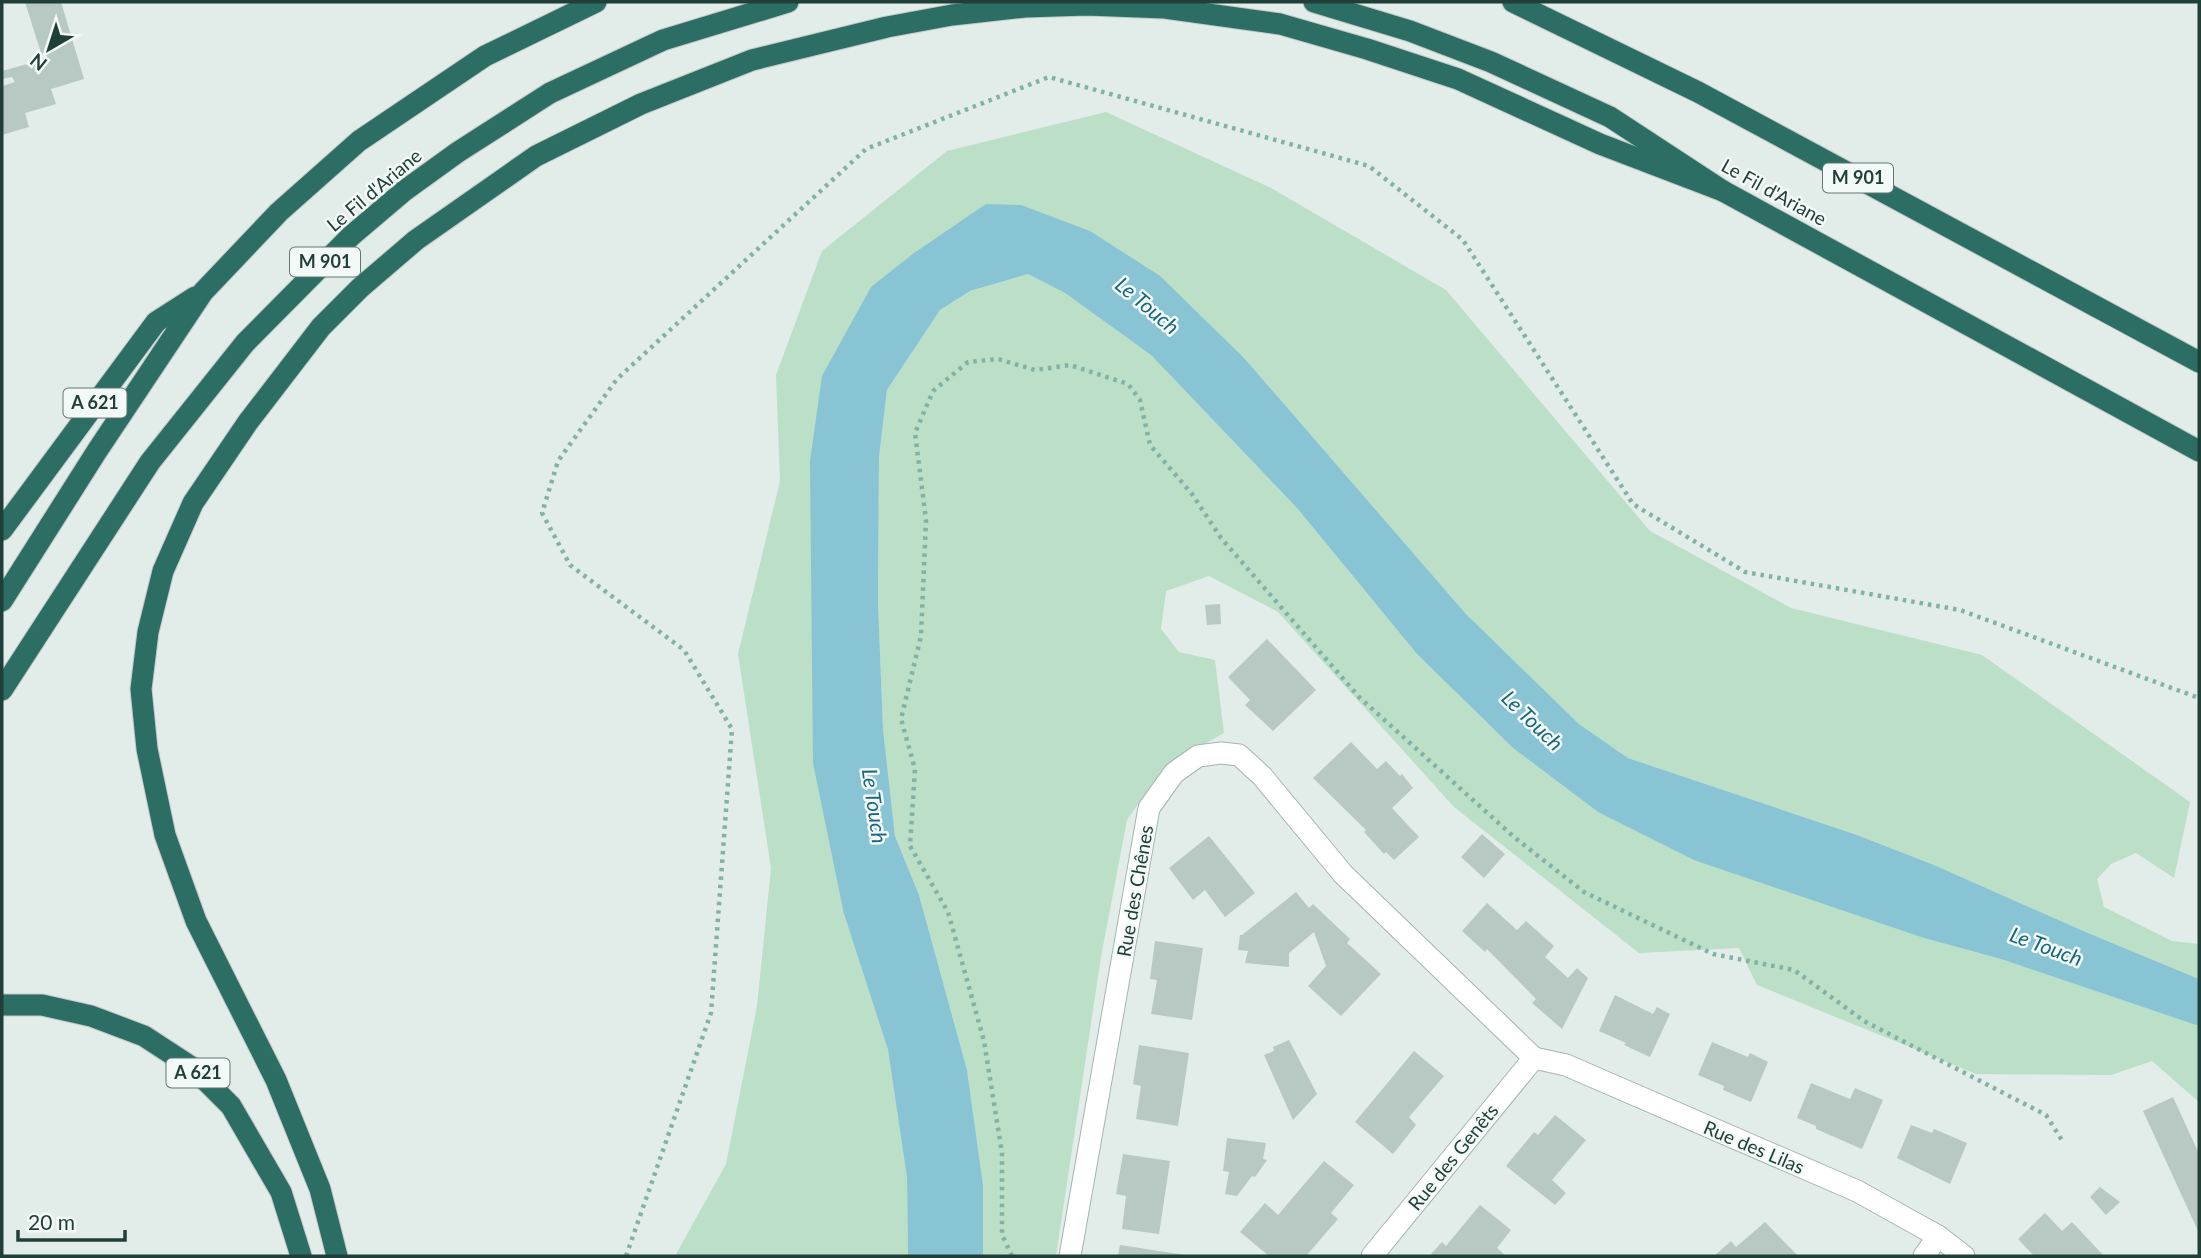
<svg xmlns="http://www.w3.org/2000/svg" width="2201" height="1258" viewBox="0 0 2201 1258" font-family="Lato,sans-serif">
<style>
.green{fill:#bbdfc7}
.water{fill:#88c4d4}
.building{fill:#b8c8c2}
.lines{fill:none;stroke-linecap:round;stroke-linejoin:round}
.street-casing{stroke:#a4b5b1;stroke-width:23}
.highway-casing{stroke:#c1c9c8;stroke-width:23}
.path{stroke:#82b2a6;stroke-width:4.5;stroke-dasharray:3.5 5;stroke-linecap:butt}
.street{stroke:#fff;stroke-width:21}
.highway{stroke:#2c6d64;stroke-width:21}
.labels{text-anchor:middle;stroke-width:5;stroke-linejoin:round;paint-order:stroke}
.shield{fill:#f3f9f7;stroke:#607772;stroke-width:2}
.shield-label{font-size:18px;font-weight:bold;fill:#213f39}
.street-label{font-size:19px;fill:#213f39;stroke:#f3f9f7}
.water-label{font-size:21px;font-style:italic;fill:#19677e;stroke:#f3f9f7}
</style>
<rect width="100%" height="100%" fill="#e2ede9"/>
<!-- green -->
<g class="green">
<path d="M 1106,112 L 1271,188 L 1446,290 L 1650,531 L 1791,608 L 1982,655 L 2190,802 L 2174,878 L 2136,853 L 2111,864 L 2097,879 L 2104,907 L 2172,941 L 2199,944 L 2199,979 L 2088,933 L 1934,865 L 1857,835 L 1628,758 L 1579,724 L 1466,614 L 1245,359 L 1090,231 L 871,287 L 844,914 L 888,1050 L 907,1178 L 908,1256 L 675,1256 L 726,1164 L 757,1006 L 771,868 L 738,654 L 780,481 L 776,375 L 822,251 L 947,151 Z"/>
<path d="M 1028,274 L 1065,293 L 1151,355 L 1297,508 L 1417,654 L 1513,748 L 1598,812 L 1924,938 L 2001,959 L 2199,1026 L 2199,1102 L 2152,1061 L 2111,1075 L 1976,1074 L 1757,985 L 1739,948 L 1639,953 L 1454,807 L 1278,612 L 1209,576 L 1166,591 L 1161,629 L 1179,652 L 1215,660 L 1224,733 L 1164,767 L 1127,820 L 1101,957 L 1056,1256 L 983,1256 L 983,1185 L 967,1070 L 919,895 L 895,836 L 883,729 L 878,602 L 879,457 L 887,390 L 940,310 L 970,291 Z"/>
</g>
<!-- water -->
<path class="water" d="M 986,204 L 1021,205 L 1090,231 L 1160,276 L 1245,359 L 1466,614 L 1579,724 L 1628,758 L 1857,835 L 1934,865 L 2088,933 L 2199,979 L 2199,1026 L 2001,959 L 1924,938 L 1694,860 L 1598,812 L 1513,748 L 1417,654 L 1297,508 L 1151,355 L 1065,293 L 1028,274 L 970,291 L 940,310 L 887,390 L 879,457 L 878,602 L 883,729 L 895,836 L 919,895 L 967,1070 L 983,1185 L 983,1256 L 908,1256 L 907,1178 L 888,1050 L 844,914 L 813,763 L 810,461 L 822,376 L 871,287 L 914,253 Z"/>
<!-- building -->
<g class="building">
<path d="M 25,2 L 61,2 L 84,79 L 51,89 L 56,104 L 25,113 L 29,127 L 2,135 L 2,86 L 15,82 L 12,77 L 2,79 L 2,71 L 38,61 L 36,54 L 41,53 Z"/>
<path d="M 1220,604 L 1221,624 L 1207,625 L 1205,605 Z"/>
<path d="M 1267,639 L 1316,690 L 1273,731 L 1245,705 L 1250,700 L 1228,677 Z"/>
<path d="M 1351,742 L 1377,769 L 1386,761 L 1400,776 L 1402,774 L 1413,788 L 1392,808 L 1419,837 L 1394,860 L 1386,852 L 1384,854 L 1364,832 L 1366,830 L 1313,778 Z"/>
<path d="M 1482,834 L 1505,854 L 1484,878 L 1461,857 Z"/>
<path d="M 1209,836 L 1255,893 L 1225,917 L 1205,890 L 1193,900 L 1169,868 Z"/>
<path d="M 1296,892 L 1309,908 L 1313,904 L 1350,939 L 1347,943 L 1381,974 L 1341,1016 L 1308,986 L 1326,966 L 1314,932 L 1289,953 L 1289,967 L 1245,963 L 1248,951 L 1238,950 L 1240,935 L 1242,935 Z"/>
<path d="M 1487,903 L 1517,930 L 1526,921 L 1554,946 L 1545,957 L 1568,978 L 1577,968 L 1588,978 L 1562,1029 L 1532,1003 L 1536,999 L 1487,949 L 1485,952 L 1462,931 Z"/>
<path d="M 1155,941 L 1203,948 L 1192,1020 L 1151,1014 L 1157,980 L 1150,979 Z"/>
<path d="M 1615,995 L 1653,1014 L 1657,1007 L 1670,1014 L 1650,1057 L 1624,1045 L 1626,1043 L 1599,1031 Z"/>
<path d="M 1289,1040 L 1317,1094 L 1293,1120 L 1264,1055 L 1274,1051 L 1273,1047 Z"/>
<path d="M 1712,1042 L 1748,1057 L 1750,1053 L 1768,1062 L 1751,1102 L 1723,1090 L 1724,1086 L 1698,1075 Z"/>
<path d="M 1139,1045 L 1189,1053 L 1178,1126 L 1136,1119 L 1141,1086 L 1133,1084 Z"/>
<path d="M 1414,1051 L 1444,1076 L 1409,1117 L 1416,1125 L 1393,1154 L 1355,1122 Z"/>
<path d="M 1811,1083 L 1850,1099 L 1855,1088 L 1883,1100 L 1862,1149 L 1816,1129 L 1816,1126 L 1797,1118 Z"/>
<path d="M 2173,1097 L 2199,1154 L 2199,1233 L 2143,1111 Z"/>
<path d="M 1555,1115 L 1586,1140 L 1552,1180 L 1566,1193 L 1555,1205 L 1506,1166 L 1534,1132 L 1538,1135 Z"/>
<path d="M 1911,1125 L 1932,1133 L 1934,1129 L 1967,1143 L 1950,1184 L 1897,1158 Z"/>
<path d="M 1227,1138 L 1266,1143 L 1263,1159 L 1267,1160 L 1255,1177 L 1252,1176 L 1237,1196 L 1225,1194 L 1229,1172 L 1223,1171 Z"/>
<path d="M 1123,1154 L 1170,1161 L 1159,1234 L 1122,1229 L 1126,1196 L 1116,1194 Z"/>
<path d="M 1324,1161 L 1354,1185 L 1331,1213 L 1338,1219 L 1306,1256 L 1269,1256 L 1240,1232 L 1265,1203 L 1278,1215 Z"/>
<path d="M 2100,1187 L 2120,1202 L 2106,1215 L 2090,1197 Z"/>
<path d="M 1480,1205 L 1511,1230 L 1497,1248 L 1506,1256 L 1434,1256 L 1431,1254 L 1442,1242 L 1446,1246 Z"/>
<path d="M 2045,1213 L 2062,1231 L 2072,1222 L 2104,1256 L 2034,1256 L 2018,1239 Z"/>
<path d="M 1765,1222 L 1798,1256 L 1714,1256 L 1731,1241 L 1736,1247 Z"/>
<path d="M 1120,1245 L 1185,1255 L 1185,1256 L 1118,1256 Z"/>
</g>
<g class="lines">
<!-- street casing -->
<g class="street-casing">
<g id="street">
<path d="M 1534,1058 L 1566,1065 L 1857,1191 L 1938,1236 L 1964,1256"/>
<path d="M 1070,1256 L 1149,808 L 1174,773 L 1198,756 L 1221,753 L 1239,755 L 1262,776 L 1343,874 L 1534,1058"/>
<path d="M 1372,1256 L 1534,1058"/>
<path d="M 1924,1256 L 1938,1236"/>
</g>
</g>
<!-- highway casing -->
<g class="highway-casing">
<g id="highway">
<path d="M 1314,2 L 1410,31 L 1491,62 L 1610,117 L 1723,191 L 2199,451"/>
<path d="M 1513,2 L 1698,92 L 2199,362"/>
<path d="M 2,530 L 156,322 L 195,297"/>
<path d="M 2,601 L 97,451 L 203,292 L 279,212 L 359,141 L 485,56 L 596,2"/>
<path d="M 2,690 L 150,462 L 245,343 L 351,236 L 404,191 L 458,152 L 550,93 L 663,40 L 788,2"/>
<path d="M 2,1005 L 42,1005 L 91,1016 L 144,1036 L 193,1068 L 231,1106 L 281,1192 L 301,1256"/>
<path d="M 337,1256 L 320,1189 L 276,1080 L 196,921 L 165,835 L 147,749 L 141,689 L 148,632 L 163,571 L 193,503 L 248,422 L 321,327 L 360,288 L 416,240 L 536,156 L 641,104 L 752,60 L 887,27 L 952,15 L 1025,7 L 1087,5 L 1165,8 L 1280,24 L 1367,49 L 1458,79 L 1600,144 L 1723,191"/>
</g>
</g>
<!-- path -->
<g class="path">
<path d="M 626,1256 L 711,1013 L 732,729 L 684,650 L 570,565 L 542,513 L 558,461 L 617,379 L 866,149 L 1049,77 L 1369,166 L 1463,240 L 1633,504 L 1745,572 L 1960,610 L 2199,698"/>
<path d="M 1012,1256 L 1002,1235 L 1002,1153 L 984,1041 L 948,912 L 910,846 L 915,769 L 901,719 L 921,636 L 926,520 L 915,433 L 933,391 L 968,362 L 998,359 L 1035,370 L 1070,365 L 1128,384 L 1140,400 L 1150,445 L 1192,494 L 1221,538 L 1359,697 L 1514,837 L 1584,892 L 1713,954 L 1794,970 L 1864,1021 L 2046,1115 L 2063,1142"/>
</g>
<!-- street -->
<use href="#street" class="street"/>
<!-- highway -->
<use href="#highway" class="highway"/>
</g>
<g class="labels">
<!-- shield labels -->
<g class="shield">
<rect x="1823" y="163.5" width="70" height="29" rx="5"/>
<rect x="290" y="247.5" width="70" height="29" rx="5"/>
<rect x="63.5" y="388.5" width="63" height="29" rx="5"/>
<rect x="166.5" y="1058.5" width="63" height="29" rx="5"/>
</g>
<g class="shield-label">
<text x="1858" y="184">M 901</text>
<text x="325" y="268">M 901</text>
<text x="95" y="409">A 621</text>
<text x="198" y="1079">A 621</text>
</g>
<!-- street labels -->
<g class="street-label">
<text transform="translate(374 190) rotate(-40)" y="7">Le Fil d'Ariane</text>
<text transform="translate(1774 192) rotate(29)" y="7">Le Fil d'Ariane</text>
<text transform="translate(1135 891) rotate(-80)" y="7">Rue des Chênes</text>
<text transform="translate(1754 1147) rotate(23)" y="7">Rue des Lilas</text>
<text transform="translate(1453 1157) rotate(-51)" y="7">Rue des Genêts</text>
</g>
<!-- water labels -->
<g class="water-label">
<text transform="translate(1147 306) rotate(40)" y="7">Le Touch</text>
<text transform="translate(1532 721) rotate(44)" y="7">Le Touch</text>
<text transform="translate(874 806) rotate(82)" y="7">Le Touch</text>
<text transform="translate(2046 947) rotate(20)" y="7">Le Touch</text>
</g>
</g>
<!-- border -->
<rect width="2201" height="1258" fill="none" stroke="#213f39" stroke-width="7"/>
<!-- north arrow -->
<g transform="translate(49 49) rotate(219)" stroke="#f3f9f7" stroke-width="5" paint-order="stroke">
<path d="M0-5L12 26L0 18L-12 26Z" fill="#213f39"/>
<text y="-10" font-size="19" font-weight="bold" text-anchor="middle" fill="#213f39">N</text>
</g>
<!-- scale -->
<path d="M18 1230v10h107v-10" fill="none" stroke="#213f39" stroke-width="3.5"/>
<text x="28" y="1230" font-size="21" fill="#213f39" stroke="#f3f9f7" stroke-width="5" paint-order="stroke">20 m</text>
</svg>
